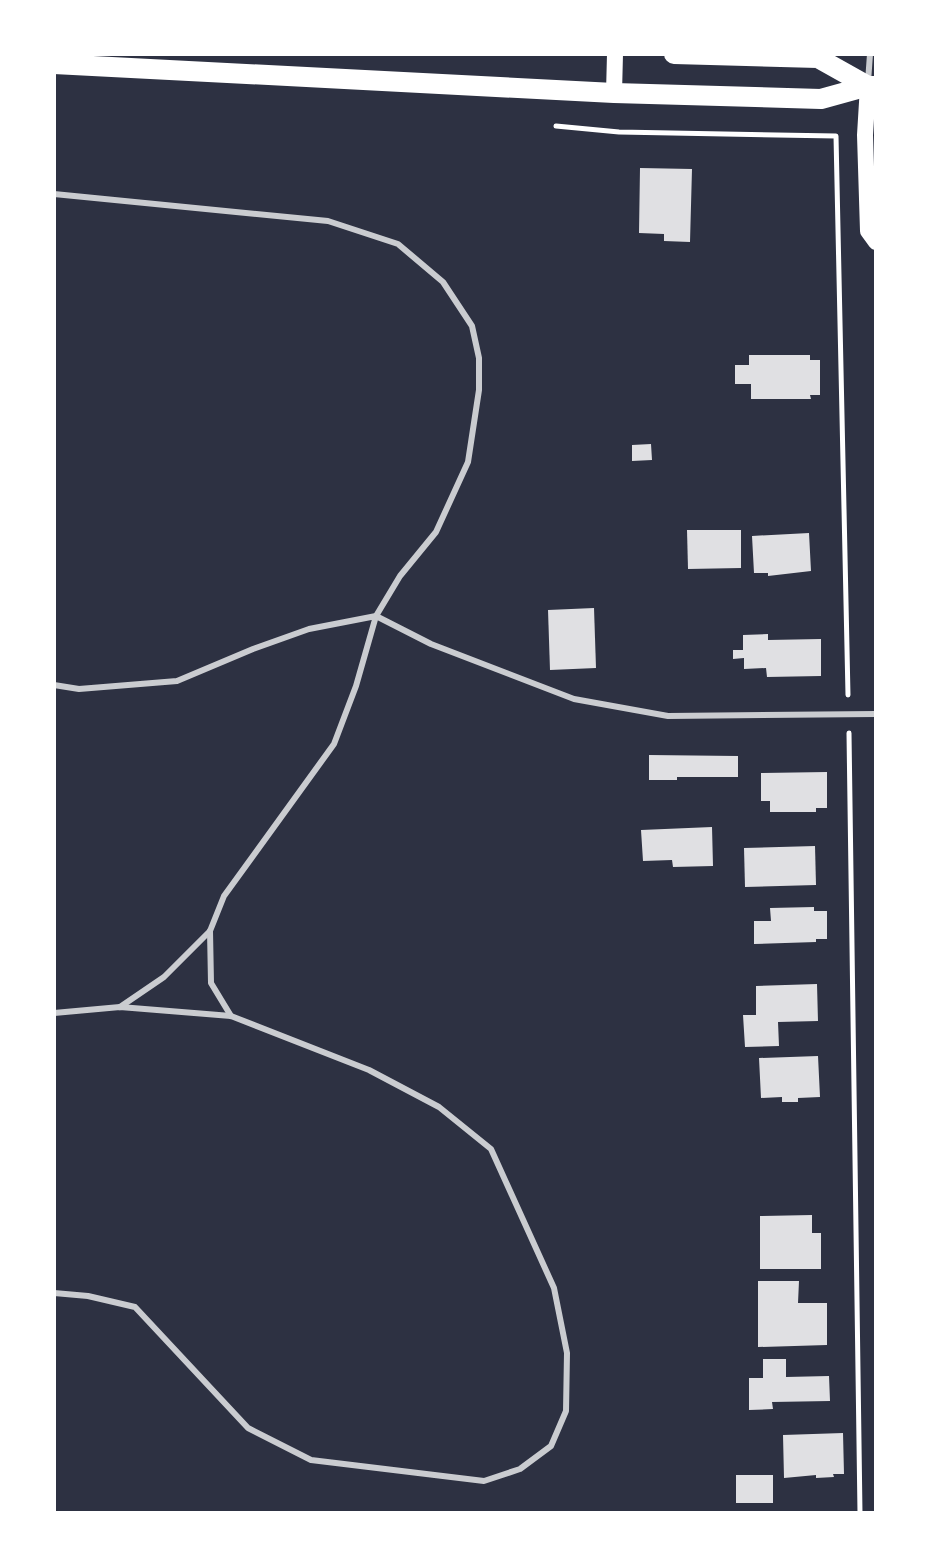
<svg xmlns="http://www.w3.org/2000/svg" width="930" height="1567" viewBox="0 0 930 1567" font-family="Jost,sans-serif">
<style>
.building{fill:#e0e0e3}
.lines{fill:none;stroke-linecap:round;stroke-linejoin:round}
.path{stroke:#fff;stroke-width:5}
.service{stroke:#caccd0;stroke-width:6}
.secondary{stroke:#fff;stroke-width:16}
.primary{stroke:#fff;stroke-width:20}
</style>
<rect width="100%" height="100%" fill="#2d3142"/>
<!-- building -->
<g class="building">
<path d="M 640,168 L 692,169 L 690,242 L 664,241 L 664,234 L 639,233 Z"/>
<path d="M 749,355 L 810,355 L 810,360 L 820,360 L 820,395 L 810,395 L 811,399 L 751,399 L 751,384 L 735,384 L 735,365 L 749,365 Z"/>
<path d="M 651,444 L 652,460 L 632,461 L 632,445 Z"/>
<path d="M 687,530 L 741,530 L 741,568 L 688,569 Z"/>
<path d="M 809,533 L 811,571 L 768,576 L 768,573 L 754,573 L 752,536 Z"/>
<path d="M 594,608 L 596,668 L 550,670 L 548,610 Z"/>
<path d="M 768,634 L 768,640 L 821,639 L 821,676 L 767,677 L 766,668 L 744,669 L 744,658 L 733,659 L 733,650 L 743,650 L 743,635 Z"/>
<path d="M 649,755 L 738,756 L 738,777 L 677,777 L 677,780 L 649,780 Z"/>
<path d="M 827,772 L 827,808 L 816,808 L 816,812 L 770,812 L 770,801 L 761,801 L 761,773 Z"/>
<path d="M 712,827 L 713,866 L 673,867 L 672,860 L 643,861 L 641,830 Z"/>
<path d="M 815,846 L 816,885 L 745,887 L 744,848 Z"/>
<path d="M 814,907 L 814,911 L 827,911 L 827,939 L 816,939 L 816,942 L 754,944 L 754,921 L 771,921 L 770,908 Z"/>
<path d="M 817,984 L 818,1021 L 778,1022 L 779,1046 L 745,1047 L 743,1015 L 756,1015 L 756,986 Z"/>
<path d="M 818,1056 L 820,1097 L 798,1098 L 798,1102 L 782,1102 L 782,1097 L 761,1098 L 759,1058 Z"/>
<path d="M 812,1215 L 812,1233 L 821,1233 L 821,1269 L 760,1269 L 760,1216 Z"/>
<path d="M 758,1281 L 799,1281 L 798,1303 L 827,1303 L 827,1345 L 758,1347 Z"/>
<path d="M 763,1359 L 786,1359 L 786,1377 L 829,1376 L 830,1401 L 772,1402 L 773,1409 L 749,1410 L 749,1378 L 763,1378 Z"/>
<path d="M 843,1433 L 844,1474 L 833,1474 L 834,1477 L 816,1478 L 816,1475 L 784,1478 L 783,1435 Z"/>
<rect x="736" y="1475" width="37" height="28"/>
</g>
<g class="lines">
<!-- path -->
<g class="path">
<path d="M 556,126 L 619,132 L 836,136 L 848,695"/>
<path d="M 849,733 L 860,1513"/>
</g>
<!-- service -->
<g class="service">
<path d="M 868,82 L 870,54"/>
<path d="M 54,194 L 328,221 L 398,244 L 443,282 L 472,326 L 479,358 L 479,390 L 468,462 L 436,532 L 400,576 L 376,616 L 356,686 L 334,744 L 224,896 L 210,931 L 164,977 L 120,1007"/>
<path d="M 54,685 L 79,689 L 177,681 L 253,649 L 309,629 L 376,616 L 431,644 L 574,699 L 668,716 L 876,714"/>
<path d="M 210,931 L 211,983 L 231,1016"/>
<path d="M 54,1013 L 120,1007 L 231,1016 L 369,1070 L 439,1107 L 491,1149 L 554,1288 L 567,1353 L 566,1411 L 551,1446 L 520,1469 L 484,1481 L 311,1460 L 248,1428 L 135,1307 L 88,1296 L 54,1293"/>
</g>
<!-- secondary -->
<g class="secondary">
<path d="M 868,86 L 865,135 L 868,231 L 876,242"/>
<path d="M 614,93 L 615,54"/>
</g>
<!-- primary -->
<g class="primary">
<path d="M 674,54 L 818,58 L 868,86"/>
<path d="M 54,64 L 614,93 L 821,99 L 868,86 L 876,86"/>
</g>
</g>
<!-- border -->
<rect width="930" height="1567" fill="none" stroke="#ffffff" stroke-width="112"/>
</svg>
